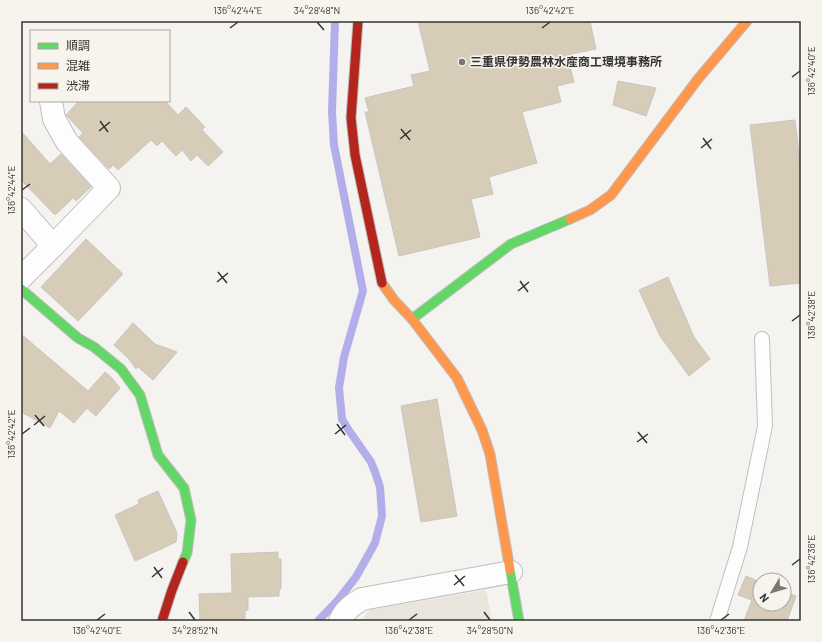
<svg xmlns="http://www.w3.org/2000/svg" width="822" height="642" viewBox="0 0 822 642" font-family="Barlow,'Noto Sans JP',sans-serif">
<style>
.built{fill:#e9e5dd}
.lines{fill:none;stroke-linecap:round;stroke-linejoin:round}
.stream{stroke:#b2aeea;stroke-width:8}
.building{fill:#d6ccb8;stroke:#c7c6c3}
.lane-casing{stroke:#c0bfbd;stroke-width:16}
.street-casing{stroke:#c0bfbd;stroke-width:24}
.fast-casing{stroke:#c0bfbd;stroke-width:11}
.slow-casing{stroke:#c0bfbd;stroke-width:11}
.jam-casing{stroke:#c0bfbd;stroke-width:11}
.lane{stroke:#fefdfd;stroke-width:14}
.street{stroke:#fefdfd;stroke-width:22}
.fast{stroke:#63d668;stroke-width:9}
.slow{stroke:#ff974d;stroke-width:9}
.jam{stroke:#b3261e;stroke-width:9}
.ticks{fill:none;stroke:#353432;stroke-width:1.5}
.poi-dot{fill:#787774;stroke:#f7f4ee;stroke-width:1.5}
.labels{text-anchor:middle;stroke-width:3;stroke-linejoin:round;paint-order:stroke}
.poi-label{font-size:12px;font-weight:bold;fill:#353432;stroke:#f7f4ee;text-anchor:start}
.neatline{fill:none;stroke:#353432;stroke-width:1.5}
.ticks-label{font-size:10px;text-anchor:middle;fill:#353432}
</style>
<rect width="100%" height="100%" fill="#f5f3f0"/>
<!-- built -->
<path class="built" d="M 486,590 L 492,621 L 361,621 L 369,610 Z"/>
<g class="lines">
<!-- stream -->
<path class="stream" d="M 318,621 L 338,600 L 356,577 L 375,543 L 382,516 L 380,487 L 375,472 L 371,462 L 348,429 L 342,419 L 339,388 L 344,357 L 363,291 L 334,145 L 332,112 L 335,21"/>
</g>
<!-- building -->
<g class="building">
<path d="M 418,21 L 590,21 L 596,49 L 567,55 L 574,82 L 557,86 L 561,102 L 522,112 L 537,163 L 489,177 L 493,194 L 471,199 L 480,237 L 399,256 L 365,112 L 369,112 L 365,98 L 414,86 L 411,75 L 430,71 Z"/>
<path d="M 618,81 L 656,88 L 646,116 L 613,105 Z"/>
<path d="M 79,101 L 165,101 L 178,115 L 186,107 L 205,127 L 202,130 L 223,152 L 208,166 L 197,155 L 191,161 L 182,150 L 176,156 L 162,141 L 157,146 L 151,140 L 118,170 L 113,165 L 109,169 L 79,137 L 83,133 L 66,115 Z"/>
<path d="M 795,120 L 801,170 L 801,283 L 770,286 L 750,125 Z"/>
<path d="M 21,131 L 50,164 L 61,154 L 91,187 L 76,201 L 73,198 L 55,215 L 21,180 Z"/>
<path d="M 86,239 L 123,274 L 78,321 L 41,287 Z"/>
<path d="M 668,277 L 694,337 L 710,359 L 689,376 L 660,336 L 639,290 Z"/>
<path d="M 133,323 L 155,344 L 177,352 L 153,380 L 138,367 L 136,369 L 129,359 L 114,345 Z"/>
<path d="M 21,334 L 88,391 L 105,372 L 112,378 L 120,388 L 96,416 L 87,408 L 74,423 L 59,411 L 50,428 L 21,412 Z"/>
<path d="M 437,399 L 457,516 L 421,522 L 401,406 Z"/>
<path d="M 158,491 L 177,533 L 176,542 L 135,561 L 115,515 L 139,504 L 138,500 Z"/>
<path d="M 278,552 L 278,559 L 281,559 L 281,589 L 279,589 L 279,596 L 248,597 L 248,610 L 245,611 L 245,621 L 200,621 L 199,594 L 232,593 L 231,554 Z"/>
<path d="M 746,576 L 760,582 L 760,604 L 784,604 L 784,592 L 796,596 L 787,621 L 744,621 L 752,600 L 738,595 Z"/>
</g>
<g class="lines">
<!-- lane casing -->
<g class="lane-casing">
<path id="lane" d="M 717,621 L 740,547 L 765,426 L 762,339"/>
</g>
<!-- street casing -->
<g class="street-casing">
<g id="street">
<path d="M 51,101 L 54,119 L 67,142 L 109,188 L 53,246"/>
<path d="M 21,209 L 53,246 L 21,278"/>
<path d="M 340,621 C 345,610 352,605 362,599 L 511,572"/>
</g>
</g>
<!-- fast casing -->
<g class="fast-casing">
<g id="fast">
<path d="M 21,289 L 78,338 L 94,347 L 121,369 L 140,395 L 158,455 L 184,488 L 191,520 L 187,553 L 183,562"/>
<path d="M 412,319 L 511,244 L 570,219"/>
<path d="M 510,570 L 519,621"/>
</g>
</g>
<!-- slow casing -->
<g class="slow-casing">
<g id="slow">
<path d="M 570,219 L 590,210 L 611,195 L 698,79 L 747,21"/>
<path d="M 382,283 L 394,300 L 412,319 L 457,378 L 482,430 L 490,454 L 510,570"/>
</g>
</g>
<!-- jam casing -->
<g class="jam-casing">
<g id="jam">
<path d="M 358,21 L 351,118 L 355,155 L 382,283"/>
<path d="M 162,621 L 172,590 L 183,562"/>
</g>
</g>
<!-- lane -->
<use href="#lane" class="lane"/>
<!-- street -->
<use href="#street" class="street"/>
<!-- fast -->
<use href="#fast" class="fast"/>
<!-- slow -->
<use href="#slow" class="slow"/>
<!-- jam -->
<use href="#jam" class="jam"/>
</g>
<!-- ticks -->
<path class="ticks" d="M 317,22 L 324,30M 230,28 L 238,22M 542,28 L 550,22M 792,77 L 800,71M 100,121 L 108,132M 401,129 L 410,140M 99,131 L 110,122M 703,138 L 711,149M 400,139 L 411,130M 701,148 L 712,139M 22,190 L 30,184M 218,272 L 227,283M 520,281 L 528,292M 217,282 L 228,273M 518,291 L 529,282M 792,321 L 800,315M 35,415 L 44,426M 337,424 L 345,435M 34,425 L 45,416M 638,432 L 647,443M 22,434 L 30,428M 335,434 L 346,425M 637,442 L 648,434M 792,565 L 800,559M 154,567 L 162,578M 455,575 L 464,586M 152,577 L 163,568M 454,585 L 465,576M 189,612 L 195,620M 484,612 L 490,620M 97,620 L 105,614M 409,620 L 417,614M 721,620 L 729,614"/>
<!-- markers -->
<circle class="poi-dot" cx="462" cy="62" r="4"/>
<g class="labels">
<!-- poi labels -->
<g class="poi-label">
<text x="470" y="66">三重県伊勢農林水産商工環境事務所</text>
</g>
</g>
<!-- border -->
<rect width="822" height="642" fill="none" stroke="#f7f4ee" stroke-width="44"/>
<!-- legend -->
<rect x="30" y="30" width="140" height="72" fill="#f7f4ee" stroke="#a9a7a3"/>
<rect x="38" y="43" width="20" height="6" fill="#63d668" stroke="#a9a7a3"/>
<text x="66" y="50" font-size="12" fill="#353432">順調</text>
<rect x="38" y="63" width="20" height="6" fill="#ff974d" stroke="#a9a7a3"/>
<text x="66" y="70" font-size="12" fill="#353432">混雑</text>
<rect x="38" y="83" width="20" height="6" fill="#b3261e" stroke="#a9a7a3"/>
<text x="66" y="90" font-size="12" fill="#353432">渋滞</text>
<!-- north arrow -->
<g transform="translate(772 592) rotate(232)"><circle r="19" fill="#f7f4ee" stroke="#a9a7a3"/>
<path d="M0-3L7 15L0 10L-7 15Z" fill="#787774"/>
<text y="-6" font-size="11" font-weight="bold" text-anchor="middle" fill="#353432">N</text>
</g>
<rect x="22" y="22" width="778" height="598" class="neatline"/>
<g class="ticks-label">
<text x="238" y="14">136°42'44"E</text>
<text x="317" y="14">34°28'48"N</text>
<text x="550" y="14">136°42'42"E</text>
<text transform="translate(811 71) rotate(-90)" y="4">136°42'40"E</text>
<text transform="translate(11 190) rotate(-90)" y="4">136°42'44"E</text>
<text transform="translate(811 315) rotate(-90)" y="4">136°42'38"E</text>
<text transform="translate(11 434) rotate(-90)" y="4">136°42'42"E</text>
<text transform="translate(811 559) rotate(-90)" y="4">136°42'36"E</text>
<text x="97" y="634">136°42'40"E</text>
<text x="195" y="634">34°28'52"N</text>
<text x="409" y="634">136°42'38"E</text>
<text x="490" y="634">34°28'50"N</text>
<text x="721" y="634">136°42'36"E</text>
</g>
</svg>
